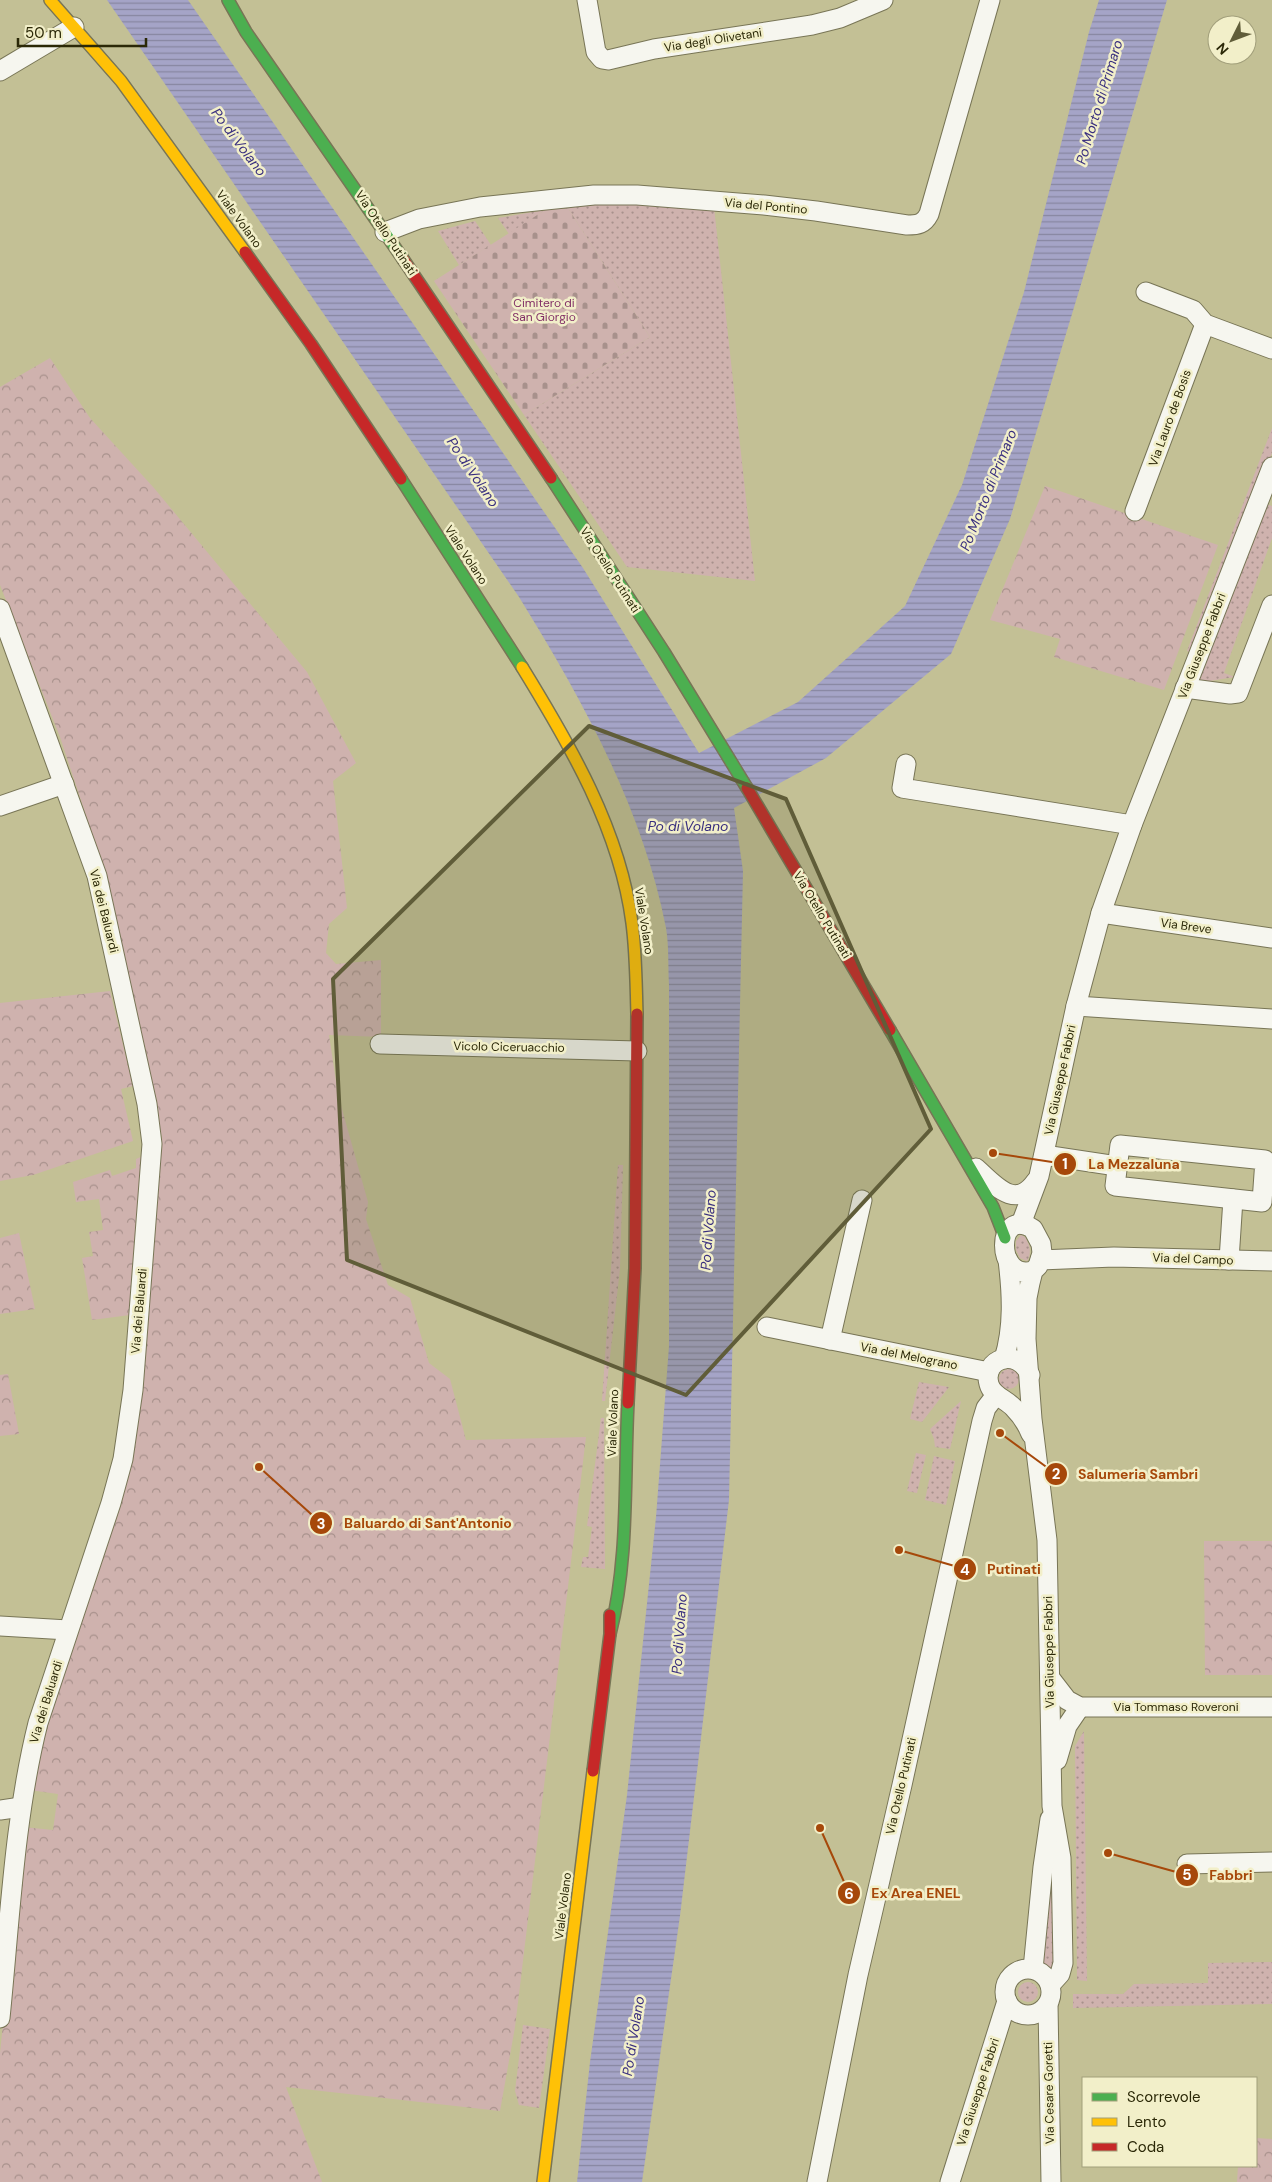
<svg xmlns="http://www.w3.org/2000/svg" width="1272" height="2182" viewBox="0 0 1272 2182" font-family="'DM Sans',sans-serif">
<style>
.grass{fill:url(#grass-dots)}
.cemetery{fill:url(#cemetery-stones)}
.park{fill:url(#park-crowns)}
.water{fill:url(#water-rules)}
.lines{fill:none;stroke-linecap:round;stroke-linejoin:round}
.street-casing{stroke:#787556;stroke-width:21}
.fast-casing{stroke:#787556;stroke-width:14}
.slow-casing{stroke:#787556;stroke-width:14}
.jam-casing{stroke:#787556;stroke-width:14}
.street{stroke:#f6f6ef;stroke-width:19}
.fast{stroke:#4caf50;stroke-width:11}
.slow{stroke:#ffc107;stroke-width:11}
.jam{stroke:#c62828;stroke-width:11}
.marked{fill:#605d39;fill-opacity:0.2;stroke:#605d39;stroke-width:4;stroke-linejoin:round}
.labels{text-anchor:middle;stroke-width:5;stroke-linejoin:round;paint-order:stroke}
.street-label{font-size:12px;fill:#2b2807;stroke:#f2efc9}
.park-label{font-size:12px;fill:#823066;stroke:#f2efc9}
.water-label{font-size:14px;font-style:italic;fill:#392f7f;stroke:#f2efc9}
.leader{fill:none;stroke:#a6480a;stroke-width:2}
.callout-dot{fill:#a6480a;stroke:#f2efc9;stroke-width:2}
.mark-label{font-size:15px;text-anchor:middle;font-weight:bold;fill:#fff}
.callout-label{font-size:14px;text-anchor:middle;font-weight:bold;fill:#a6480a;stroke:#f2efc9;stroke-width:5;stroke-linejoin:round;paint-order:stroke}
</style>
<defs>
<pattern id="grass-dots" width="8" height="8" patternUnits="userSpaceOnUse" patternTransform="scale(1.25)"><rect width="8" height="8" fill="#cfb2ae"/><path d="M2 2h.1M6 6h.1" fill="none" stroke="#a8918c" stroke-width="1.8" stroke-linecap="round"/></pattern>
<pattern id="cemetery-stones" width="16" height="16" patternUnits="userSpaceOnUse" patternTransform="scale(1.25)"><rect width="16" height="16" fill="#cfb2ae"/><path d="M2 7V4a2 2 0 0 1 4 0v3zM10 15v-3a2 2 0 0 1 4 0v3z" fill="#a8918c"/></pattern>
<pattern id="park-crowns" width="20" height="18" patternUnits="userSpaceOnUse" patternTransform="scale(1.25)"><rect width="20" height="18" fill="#cfb2ae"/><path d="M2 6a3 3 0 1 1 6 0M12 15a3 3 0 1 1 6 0" fill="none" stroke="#a8918c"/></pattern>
<pattern id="water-rules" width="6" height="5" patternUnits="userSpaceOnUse" patternTransform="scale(1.25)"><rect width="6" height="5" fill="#a5a4c7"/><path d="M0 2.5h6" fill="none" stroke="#8786a0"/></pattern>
</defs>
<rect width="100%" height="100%" fill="#c3c095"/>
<!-- grass -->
<g class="grass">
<path d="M 584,202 L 714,207 L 755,581 L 627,567 L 524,415 L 650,337 L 568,208 Z"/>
<path d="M 545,210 L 509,234 L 498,218 Z"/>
<path d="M 475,221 L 491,245 L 459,265 L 438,231 Z"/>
<path d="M 1272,428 L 1272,453 L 1194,654 L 1187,651 Z"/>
<path d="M 1266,504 L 1272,506 L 1272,538 L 1224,673 L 1235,677 L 1197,683 Z"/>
<path d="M 618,1165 L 623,1165 L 620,1269 L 605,1401 L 602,1401 Z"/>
<path d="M 1021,1235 L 1025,1237 C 1030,1245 1032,1253 1027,1261 L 1020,1258 L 1016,1250 L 1016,1241 Z"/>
<circle cx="1009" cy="1379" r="10"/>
<path d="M 919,1382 L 949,1387 L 922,1422 L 910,1419 Z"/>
<path d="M 961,1401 L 950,1449 L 935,1447 L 934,1439 L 930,1429 Z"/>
<path d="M 601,1418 L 604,1418 L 605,1569 L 581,1567 L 583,1557 L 588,1557 L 592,1527 L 587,1526 Z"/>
<path d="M 916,1453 L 926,1455 L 917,1493 L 907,1491 Z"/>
<path d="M 934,1456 L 955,1461 L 946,1505 L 925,1500 Z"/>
<path d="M 1084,1731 L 1087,1981 L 1077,1980 L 1075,1746 Z"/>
<path d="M 1054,1848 L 1055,1970 L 1038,1962 Z"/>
<path d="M 1272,1962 L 1272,2004 L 1073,2008 L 1073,1994 L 1123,1994 L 1134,1984 L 1208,1983 L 1208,1963 Z"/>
<circle cx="1028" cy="1992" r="10"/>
<path d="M 523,2025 L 550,2029 L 539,2108 L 519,2105 L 515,2091 Z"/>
</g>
<!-- cemetery -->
<path class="cemetery" d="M 568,208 L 650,337 L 524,415 L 434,281 L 545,210 Z"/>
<!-- park -->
<g class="park">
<path d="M 50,358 L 90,418 L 154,488 L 307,672 L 356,763 L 333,781 L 347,908 L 329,924 L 326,953 L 336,964 L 381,960 L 381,1037 L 329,1035 L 338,1095 L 368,1202 L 366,1219 L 388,1285 L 410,1298 L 429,1363 L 450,1379 L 466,1440 L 586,1437 L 515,2027 L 500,2111 L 286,2087 L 322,2182 L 0,2182 L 0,2053 L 23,1827 L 53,1830 L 58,1794 L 29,1790 L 138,1400 L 162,1138 L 105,873 L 60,737 L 0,585 L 0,387 Z"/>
<path d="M 1045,486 L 1218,545 L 1164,690 L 1054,657 L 1060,639 L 990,620 Z"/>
<path d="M 110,991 L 133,1086 L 121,1089 L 133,1141 L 33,1175 L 0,1181 L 0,1003 Z"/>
<path d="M 143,1156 L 130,1315 L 92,1320 L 82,1258 L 93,1256 L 89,1232 L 103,1230 L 99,1199 L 76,1202 L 73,1182 L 110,1170 L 112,1176 L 136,1168 L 136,1159 Z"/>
<path d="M 19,1233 L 35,1309 L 0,1314 L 0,1238 Z"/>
<path d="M 8,1374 L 19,1434 L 0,1436 L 0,1375 Z"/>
<path d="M 1204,1541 L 1272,1541 L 1272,1675 L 1205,1675 Z"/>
<path d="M 1256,2138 L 1272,2139 L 1272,2182 L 1237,2182 L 1238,2166 L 1256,2166 Z"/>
</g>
<!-- water -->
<path class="water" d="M 107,0 L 188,0 L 583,568 L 699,753 L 798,702 L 905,606 L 962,485 L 1024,292 L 1089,32 L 1099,0 L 1167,0 L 1010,519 L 951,654 L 826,758 L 734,808 L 743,871 L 729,1500 L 680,1916 L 642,2182 L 577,2182 L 590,2062 L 627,1795 L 656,1517 L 669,1346 L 669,985 C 668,966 669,946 666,928 C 643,809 582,699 519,597 Z"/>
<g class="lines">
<!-- street casing -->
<g class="street-casing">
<g id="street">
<path d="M 587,0 L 596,52 L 602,59 L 608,60 L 654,49 L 812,25 L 840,18 L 883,0"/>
<path d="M 0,71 L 74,27"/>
<path d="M 385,232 L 419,219 L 480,207 L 594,195 L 637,195 L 764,205 L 816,211 L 907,225 C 918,225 924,224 929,214 L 990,0"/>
<path d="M 1146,292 L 1193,310 L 1205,324 L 1272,349"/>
<path d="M 1135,511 L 1205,324"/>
<path d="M 0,609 L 97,876 L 147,1104 L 152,1144 L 133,1390 L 123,1459 L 111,1503 L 38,1723 C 14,1819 10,1920 0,2018"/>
<path d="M 1185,688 L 1230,694 L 1238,693 L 1272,605"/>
<path d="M 906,764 L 902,788 L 1132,825"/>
<path d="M 0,806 L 64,784"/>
<path d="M 1101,913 L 1272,938"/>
<path d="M 1076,1006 L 1272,1019"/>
<path d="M 380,1044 L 637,1051"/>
<path d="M 1120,1145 L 1265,1160 L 1262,1202 L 1115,1186 Z"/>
<path d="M 1044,1155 L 1117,1166"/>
<path d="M 976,1168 C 995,1185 1015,1211 1036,1181"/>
<path d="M 1021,1224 L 1039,1176 L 1076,1006 L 1101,913 L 1132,825 L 1272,467"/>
<path d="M 1040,1260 L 1114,1257 L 1272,1261"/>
<path d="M 1229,1260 L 1233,1199"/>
<path d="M 1033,1271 C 995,1282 995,1205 1033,1229 L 1041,1244 L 1042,1253 L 1038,1266 L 1033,1271 L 1030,1283 L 1027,1298 L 1026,1339 L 1032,1419 L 1047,1540 L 1052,1806 L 1061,1858 L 1063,1963 L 1060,1974 L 1050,1985"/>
<path d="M 767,1327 L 989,1372"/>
<path d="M 830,1340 L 862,1200"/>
<path d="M 1004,1359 C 1014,1327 1012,1293 1008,1260"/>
<path d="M 1030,1375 C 1017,1346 982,1359 989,1384 C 992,1396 1006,1399 1014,1408 C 1022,1416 1027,1424 1031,1434"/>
<path d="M 0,1626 L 68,1630"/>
<path d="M 1050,1678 L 1067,1700 L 1080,1707 L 1272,1707"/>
<path d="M 1057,1760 L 1067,1726 L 1080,1707"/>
<path d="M 0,1810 L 21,1807"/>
<path d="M 1187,1864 L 1272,1862"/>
<circle cx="1028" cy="1992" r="23"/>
<path d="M 1033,1969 L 1043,1867 L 1050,1819"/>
<path d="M 1048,2004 L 1051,2182"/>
<path d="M 817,2182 L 858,1975 L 902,1785 L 982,1421 L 986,1408 L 996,1395"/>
<path d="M 950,2182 L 1007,2001"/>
</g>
</g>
<!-- fast casing -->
<g class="fast-casing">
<g id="fast">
<path d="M 228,0 L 246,32 L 403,259"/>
<path d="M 551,478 L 664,652 L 747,788"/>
<path d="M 401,479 L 522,667"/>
<path d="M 890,1030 L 993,1207 L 1005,1238"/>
<path d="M 610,1634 C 629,1559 624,1480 628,1403"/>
</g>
</g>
<!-- slow casing -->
<g class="slow-casing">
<g id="slow">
<path d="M 50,0 L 121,81 L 245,252"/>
<path d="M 522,667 C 570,745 620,830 632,923 C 636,953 636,983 637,1014"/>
<path d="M 543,2182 L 593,1771"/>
</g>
</g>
<!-- jam casing -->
<g class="jam-casing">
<g id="jam">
<path d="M 245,252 L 311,344 L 401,479"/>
<path d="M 403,259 L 551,478"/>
<path d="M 747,788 L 890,1030"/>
<path d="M 628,1403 L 635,1268 L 637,1014"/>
<path d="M 593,1771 L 610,1634 L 610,1615"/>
</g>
</g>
<!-- street -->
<use href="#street" class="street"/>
<!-- fast -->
<use href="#fast" class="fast"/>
<!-- slow -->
<use href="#slow" class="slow"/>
<!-- jam -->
<use href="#jam" class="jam"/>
</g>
<!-- marked area -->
<path class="marked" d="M 589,726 L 786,799 L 931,1129 L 686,1395 L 347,1260 L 333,979 Z"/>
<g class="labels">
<!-- street labels -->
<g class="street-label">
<text transform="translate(713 40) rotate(-9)" y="4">Via degli Olivetani</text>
<text transform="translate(766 206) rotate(5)" y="4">Via del Pontino</text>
<text transform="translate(239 219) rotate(54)" y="4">Viale Volano</text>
<text transform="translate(386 233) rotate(56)" y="4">Via Otello Putinati</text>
<text transform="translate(1170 418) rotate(-70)" y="4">Via Lauro de Bosis</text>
<text transform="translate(466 555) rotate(57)" y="4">Viale Volano</text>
<text transform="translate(610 570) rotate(57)" y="4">Via Otello Putinati</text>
<text transform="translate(1202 646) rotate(-69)" y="4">Via Giuseppe Fabbri</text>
<text transform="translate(104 911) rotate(76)" y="4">Via dei Baluardi</text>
<text transform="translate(822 915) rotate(59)" y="4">Via Otello Putinati</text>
<text transform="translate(644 921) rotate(81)" y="4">Viale Volano</text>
<text transform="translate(1186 926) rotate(8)" y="4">Via Breve</text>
<text transform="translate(509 1047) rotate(1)" y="4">Vicolo Ciceruacchio</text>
<text transform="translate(1060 1080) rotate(-78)" y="4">Via Giuseppe Fabbri</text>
<text transform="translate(1193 1259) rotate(2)" y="4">Via del Campo</text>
<text transform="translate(139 1311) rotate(-85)" y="4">Via dei Baluardi</text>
<text transform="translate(909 1356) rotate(11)" y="4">Via del Melograno</text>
<text transform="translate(613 1423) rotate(-88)" y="4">Viale Volano</text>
<text transform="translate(1049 1652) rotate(-91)" y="4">Via Giuseppe Fabbri</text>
<text transform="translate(46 1702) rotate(-73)" y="4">Via dei Baluardi</text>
<text x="1176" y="1711">Via Tommaso Roveroni</text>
<text transform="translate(901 1786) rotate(-77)" y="4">Via Otello Putinati</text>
<text transform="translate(563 1906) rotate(-83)" y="4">Viale Volano</text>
<text transform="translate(978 2092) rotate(-72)" y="4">Via Giuseppe Fabbri</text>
<text transform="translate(1049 2093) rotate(-91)" y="4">Via Cesare Goretti</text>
</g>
<!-- park labels -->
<g class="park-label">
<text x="544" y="307">Cimitero di<tspan x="544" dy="14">San Giorgio</tspan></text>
</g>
<!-- water labels -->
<g class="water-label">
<text transform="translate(1099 102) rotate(-73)" y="5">Po Morto di Primaro</text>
<text transform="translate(239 142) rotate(53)" y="5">Po di Volano</text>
<text transform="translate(473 472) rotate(56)" y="5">Po di Volano</text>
<text transform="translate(988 490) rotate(-68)" y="5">Po Morto di Primaro</text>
<text x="688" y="831">Po di Volano</text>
<text transform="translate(708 1230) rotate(-86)" y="5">Po di Volano</text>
<text transform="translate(679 1634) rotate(-86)" y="5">Po di Volano</text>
<text transform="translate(633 2036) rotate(-81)" y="5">Po di Volano</text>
</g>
</g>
<!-- callouts -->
<path class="leader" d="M993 1153L1065 1164M1000 1433L1056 1474M259 1467L321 1523M899 1550L965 1569M1108 1853L1187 1875M820 1828L849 1893"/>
<g class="callout-dot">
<circle cx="993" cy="1153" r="5"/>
<circle cx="1000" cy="1433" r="5"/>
<circle cx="259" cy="1467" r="5"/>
<circle cx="899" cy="1550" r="5"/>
<circle cx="1108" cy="1853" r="5"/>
<circle cx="820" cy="1828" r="5"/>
<circle cx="1065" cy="1164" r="12"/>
<circle cx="1056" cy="1474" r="12"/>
<circle cx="321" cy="1523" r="12"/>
<circle cx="965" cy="1569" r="12"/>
<circle cx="1187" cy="1875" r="12"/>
<circle cx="849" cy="1893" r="12"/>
</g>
<g class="mark-label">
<text x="1065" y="1169">1</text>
<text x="1056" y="1479">2</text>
<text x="321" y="1529">3</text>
<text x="965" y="1575">4</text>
<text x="1187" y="1880">5</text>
<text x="849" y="1899">6</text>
</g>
<g class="callout-label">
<text x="1134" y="1169">La Mezzaluna</text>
<text x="1138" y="1479">Salumeria Sambri</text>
<text x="428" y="1528">Baluardo di Sant'Antonio</text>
<text x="1014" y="1574">Putinati</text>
<text x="1231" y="1880">Fabbri</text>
<text x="916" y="1898">Ex Area ENEL</text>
</g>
<!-- legend -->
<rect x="1082" y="2077" width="175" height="90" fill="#f2efc9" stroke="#a29f7b"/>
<rect x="1092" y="2093" width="25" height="8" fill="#4caf50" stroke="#a29f7b"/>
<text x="1127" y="2102" font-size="15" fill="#2b2807">Scorrevole</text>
<rect x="1092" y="2118" width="25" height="8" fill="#ffc107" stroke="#a29f7b"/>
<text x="1127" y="2127" font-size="15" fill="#2b2807">Lento</text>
<rect x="1092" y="2143" width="25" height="8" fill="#c62828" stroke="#a29f7b"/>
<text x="1127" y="2152" font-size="15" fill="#2b2807">Coda</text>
<!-- north arrow -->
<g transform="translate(1232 40) rotate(228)"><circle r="24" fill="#f2efc9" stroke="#a29f7b"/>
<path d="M0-4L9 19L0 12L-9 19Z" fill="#605d39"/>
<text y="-8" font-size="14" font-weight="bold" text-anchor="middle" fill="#2b2807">N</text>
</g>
<!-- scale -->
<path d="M18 38v8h128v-8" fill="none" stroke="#2b2807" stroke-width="2.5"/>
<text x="25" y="38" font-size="15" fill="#2b2807" stroke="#f2efc9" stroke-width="4" paint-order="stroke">50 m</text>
</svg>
